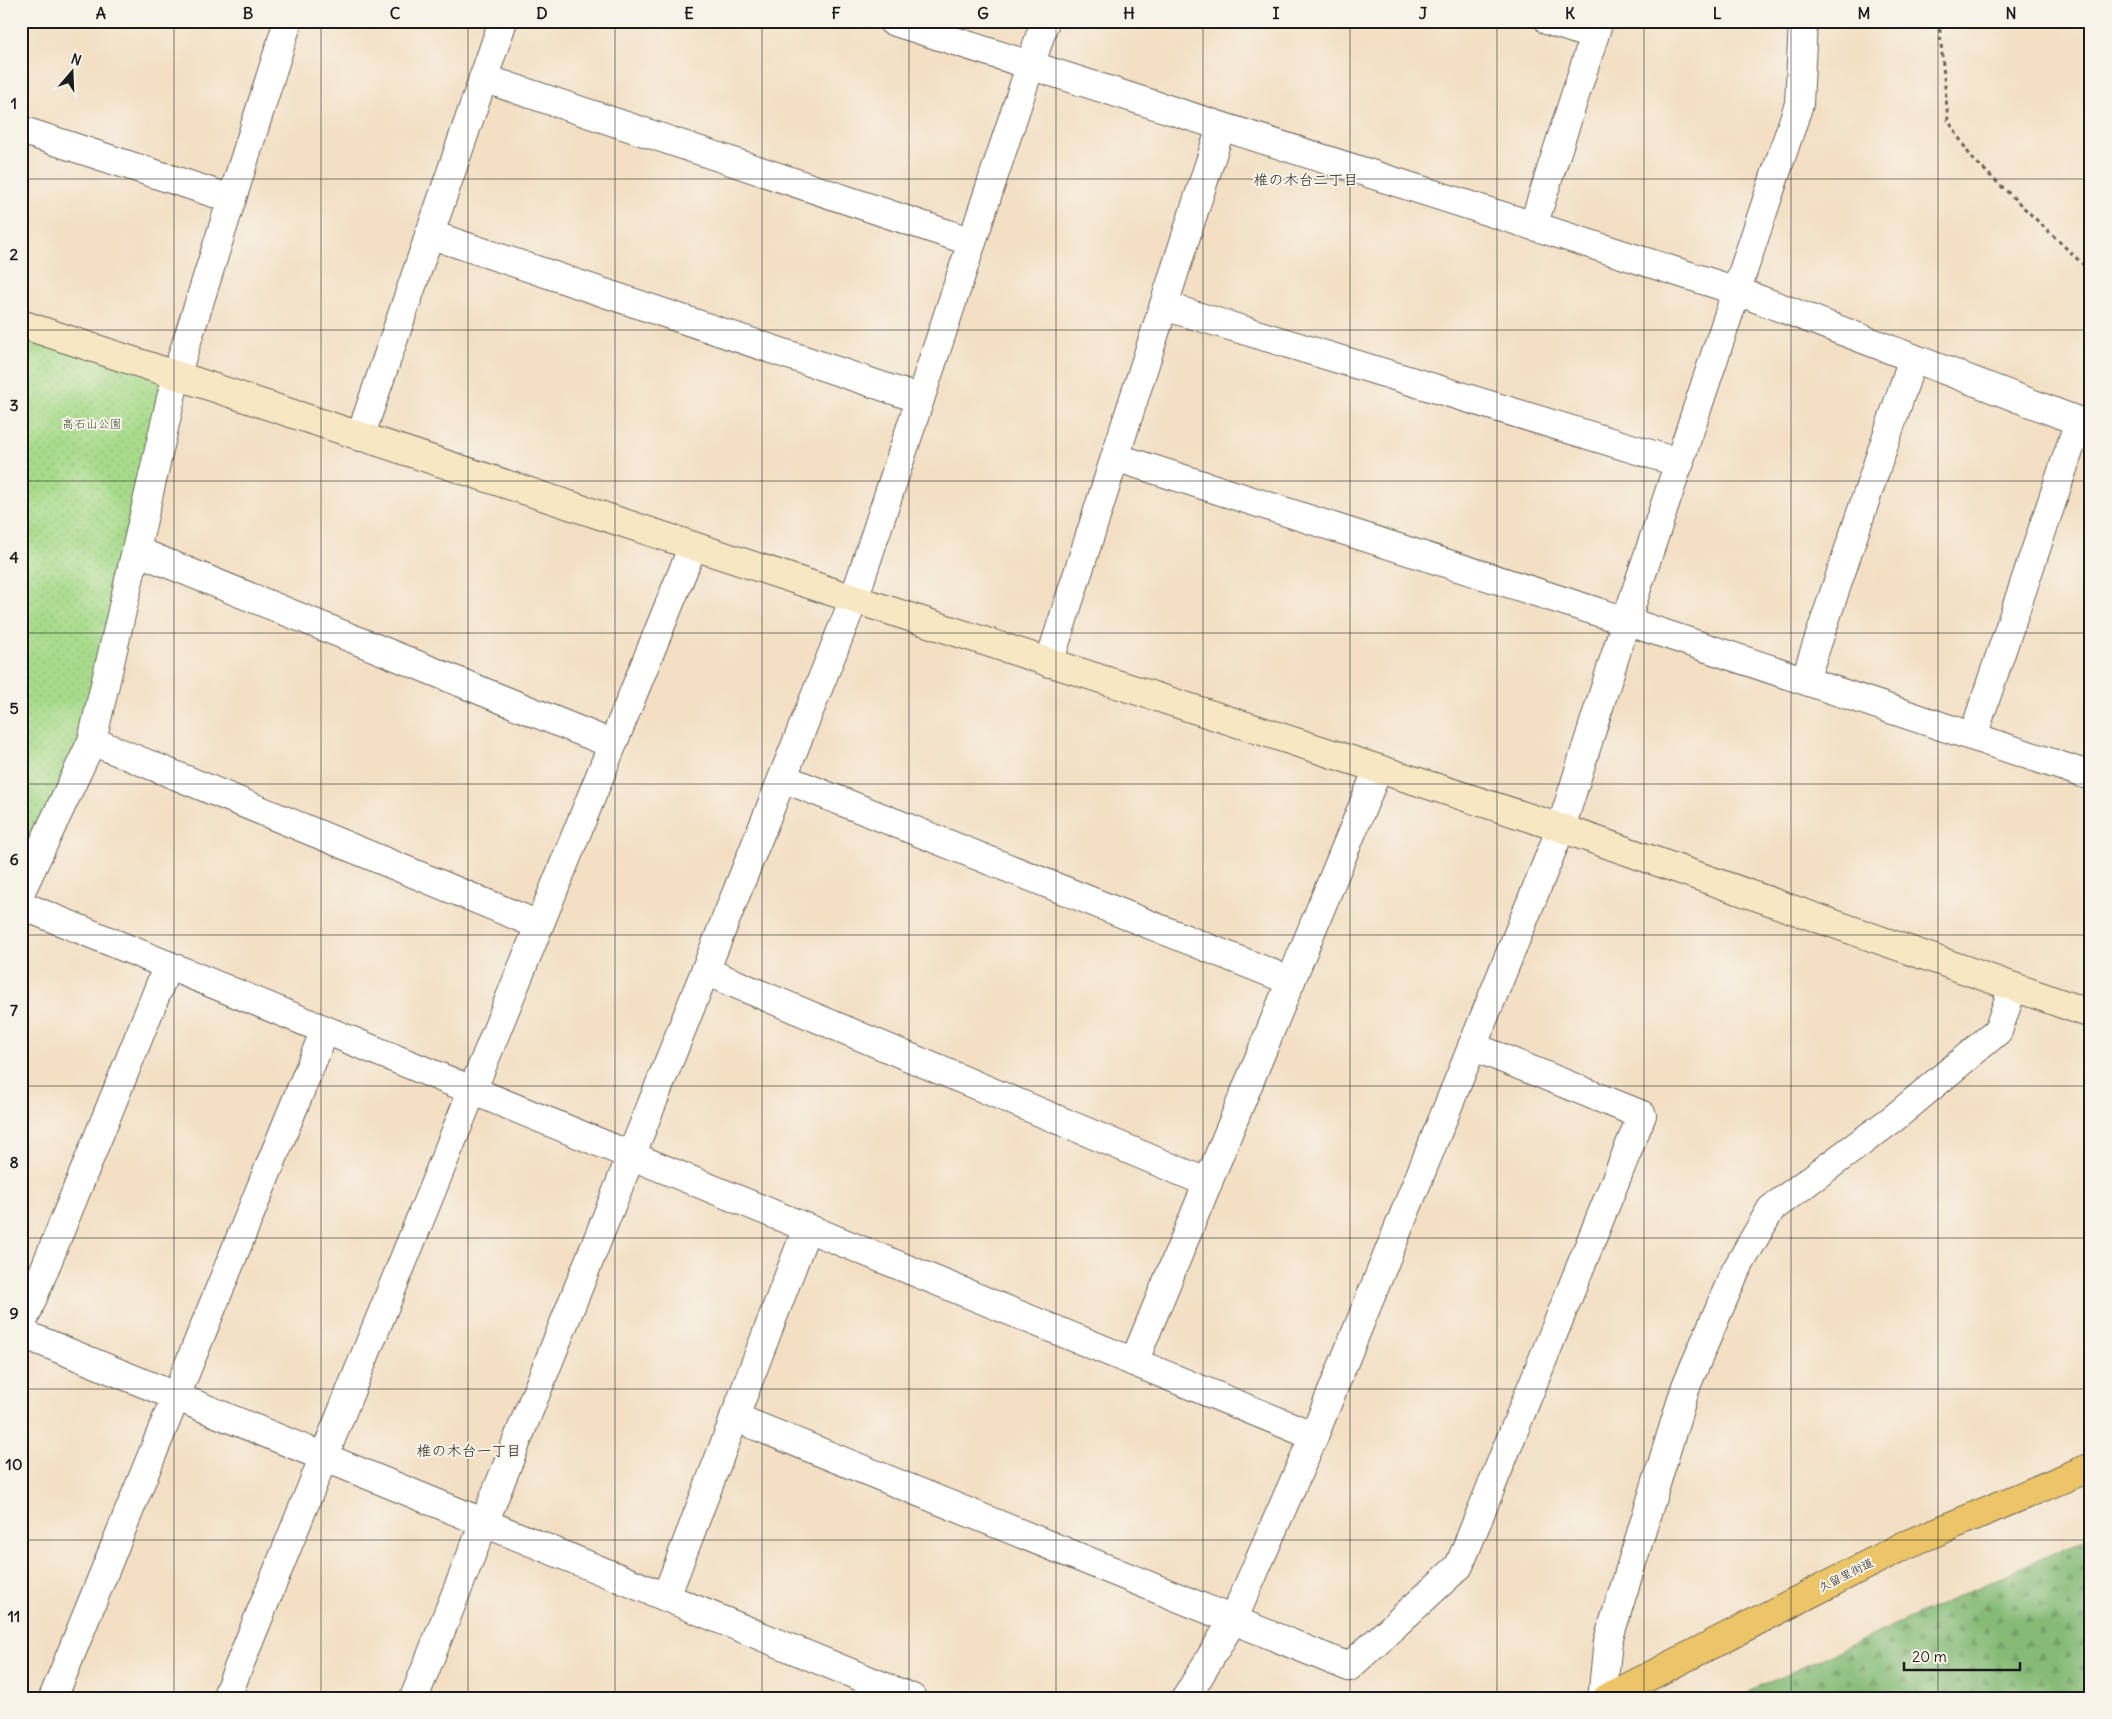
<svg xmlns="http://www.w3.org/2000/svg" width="2112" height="1719" viewBox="0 0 2112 1719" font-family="Delius,'Klee One',sans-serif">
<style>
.forest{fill:url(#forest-firs);stroke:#506c4a}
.park{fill:url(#park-dots);stroke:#627c54}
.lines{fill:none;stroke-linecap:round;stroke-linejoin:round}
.street-casing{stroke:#676056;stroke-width:30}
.secondary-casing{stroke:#676056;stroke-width:30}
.primary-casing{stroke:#676056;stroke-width:30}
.path{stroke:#676056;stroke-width:3;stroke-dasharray:4 4;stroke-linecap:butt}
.street{stroke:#fff;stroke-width:28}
.secondary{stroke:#f7e8c3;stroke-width:28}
.primary{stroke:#ecc569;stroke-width:28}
.grid{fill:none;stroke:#1c1c1c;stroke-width:1;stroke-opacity:0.55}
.labels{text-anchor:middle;stroke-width:4;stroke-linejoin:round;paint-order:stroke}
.park-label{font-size:12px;fill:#46553d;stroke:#f7f3e8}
.street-label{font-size:12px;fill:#1c1c1c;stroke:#f7f3e8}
.quarter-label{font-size:15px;fill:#1c1c1c;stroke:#f7f3e8}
.neatline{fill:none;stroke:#1c1c1c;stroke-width:2}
.grid-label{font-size:16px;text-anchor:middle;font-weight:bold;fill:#1c1c1c}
</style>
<defs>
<pattern id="forest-firs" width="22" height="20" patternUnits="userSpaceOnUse" patternTransform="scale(1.25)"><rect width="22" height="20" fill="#85bb77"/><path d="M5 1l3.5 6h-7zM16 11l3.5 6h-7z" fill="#72a066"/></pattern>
<pattern id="park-dots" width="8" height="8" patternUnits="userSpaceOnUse" patternTransform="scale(1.25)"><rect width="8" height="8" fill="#a7db8b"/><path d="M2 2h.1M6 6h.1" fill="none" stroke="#8fbb77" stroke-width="1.8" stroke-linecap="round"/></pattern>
</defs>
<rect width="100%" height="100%" fill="#f7f3e8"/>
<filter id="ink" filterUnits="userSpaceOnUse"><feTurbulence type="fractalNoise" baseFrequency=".02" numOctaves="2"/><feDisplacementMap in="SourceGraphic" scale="10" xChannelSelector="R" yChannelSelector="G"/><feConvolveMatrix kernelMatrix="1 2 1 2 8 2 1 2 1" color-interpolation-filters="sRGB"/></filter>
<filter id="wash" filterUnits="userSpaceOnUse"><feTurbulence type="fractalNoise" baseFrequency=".0096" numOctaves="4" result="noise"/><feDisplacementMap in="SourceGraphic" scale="20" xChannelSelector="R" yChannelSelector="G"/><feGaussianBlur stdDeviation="1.12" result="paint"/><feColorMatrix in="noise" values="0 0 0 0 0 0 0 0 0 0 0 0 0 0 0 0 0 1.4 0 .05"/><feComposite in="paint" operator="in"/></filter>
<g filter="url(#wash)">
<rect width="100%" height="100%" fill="#f3dfc3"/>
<!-- forest -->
<path class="forest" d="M 2091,1536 L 2091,1698 L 1745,1698 L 1750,1691 Z"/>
<!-- park -->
<path class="park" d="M 21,324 L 176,376 L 92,741 L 21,891 Z"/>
</g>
<g filter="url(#ink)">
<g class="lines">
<!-- street casing -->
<g class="street-casing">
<g id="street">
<path d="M 892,21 L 1737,291 L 2091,426"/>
<path d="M 1549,21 L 1594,36"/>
<path d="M 483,78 L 972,242"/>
<path d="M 21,130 L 232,199"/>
<path d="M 1533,226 L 1599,21"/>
<path d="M 429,234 L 920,399"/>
<path d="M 1164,306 L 1680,463"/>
<path d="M 360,437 L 503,21"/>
<path d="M 1115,457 L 1626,621 L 2091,776"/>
<path d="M 137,551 L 612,744"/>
<path d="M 1049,663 L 1221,127"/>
<path d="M 1805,680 L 1913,358"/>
<path d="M 1973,736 L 2079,421"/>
<path d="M 92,741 L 539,925"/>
<path d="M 783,778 L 1291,981"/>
<path d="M 21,891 L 92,741 L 176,376 L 288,21"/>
<path d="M 21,905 L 1314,1436"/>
<path d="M 705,971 L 1208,1183"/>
<path d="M 21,1327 L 168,965"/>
<path d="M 21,1333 L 912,1698"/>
<path d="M 1134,1362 L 1378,769"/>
<path d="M 734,1417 L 1349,1667 L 1459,1566 L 1642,1115 L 1472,1046"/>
<path d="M 666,1597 L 807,1228"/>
<path d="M 53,1698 L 325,1030"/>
<path d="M 226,1698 L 693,546"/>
<path d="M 414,1698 L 854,599 L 1045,21"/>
<path d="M 1186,1698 L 1233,1620 L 1314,1436 L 1561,828 L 1626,621 L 1799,104 L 1803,21"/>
<path d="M 1602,1698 L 1608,1641 L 1686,1386 L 1735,1272 L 1771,1209 L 1894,1118 L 1998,1031 L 2013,987"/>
</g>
</g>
<!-- secondary casing -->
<g class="secondary-casing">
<path id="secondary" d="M 21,324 L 854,599 L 1561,828 L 2091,1014"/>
</g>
<!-- primary casing -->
<g class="primary-casing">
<path id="primary" d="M 1607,1698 L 1903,1546 L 2091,1467"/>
</g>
<!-- path -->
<path class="path" d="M 1939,21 L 1948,120 L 1971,157 L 2091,272"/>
<!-- street -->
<use href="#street" class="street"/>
<!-- secondary -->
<use href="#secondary" class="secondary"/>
<!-- primary -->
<use href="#primary" class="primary"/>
</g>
</g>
<!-- grid -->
<path class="grid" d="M 174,21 L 174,1698M 321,21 L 321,1698M 468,21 L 468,1698M 615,21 L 615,1698M 762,21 L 762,1698M 909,21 L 909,1698M 1056,21 L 1056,1698M 1203,21 L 1203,1698M 1350,21 L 1350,1698M 1497,21 L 1497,1698M 1644,21 L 1644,1698M 1791,21 L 1791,1698M 1938,21 L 1938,1698M 21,179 L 2091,179M 21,330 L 2091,330M 21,481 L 2091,481M 21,633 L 2091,633M 21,784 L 2091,784M 21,935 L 2091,935M 21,1086 L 2091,1086M 21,1238 L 2091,1238M 21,1389 L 2091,1389M 21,1540 L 2091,1540"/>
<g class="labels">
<!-- park labels -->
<g class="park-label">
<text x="92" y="428">高石山公園</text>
</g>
<!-- street labels -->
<g class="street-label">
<text transform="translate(1846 1575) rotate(-27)" y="4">久留里街道</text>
</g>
<!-- quarter labels -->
<g class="quarter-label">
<text x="1306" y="185">椎の木台二丁目</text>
<text x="469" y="1456">椎の木台一丁目</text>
</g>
</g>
<!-- margin -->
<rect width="2112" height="1719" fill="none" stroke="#f7f3e8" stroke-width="55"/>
<!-- north arrow -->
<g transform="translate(72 72) rotate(19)" stroke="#f7f3e8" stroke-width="4" paint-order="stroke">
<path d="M0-4L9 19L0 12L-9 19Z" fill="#1c1c1c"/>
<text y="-8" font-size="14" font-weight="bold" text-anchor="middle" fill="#1c1c1c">N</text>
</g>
<!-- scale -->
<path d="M1904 1662v8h116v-8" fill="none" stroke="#1c1c1c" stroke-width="2.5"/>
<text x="1912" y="1662" font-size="15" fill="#1c1c1c" stroke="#f7f3e8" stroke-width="4" paint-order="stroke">20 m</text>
<rect x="28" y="28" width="2056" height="1664" class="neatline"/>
<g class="grid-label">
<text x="101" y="19">A</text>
<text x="248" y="19">B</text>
<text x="395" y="19">C</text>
<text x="542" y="19">D</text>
<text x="689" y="19">E</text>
<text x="836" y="19">F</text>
<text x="983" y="19">G</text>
<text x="1129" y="19">H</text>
<text x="1276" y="19">I</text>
<text x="1423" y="19">J</text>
<text x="1570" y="19">K</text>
<text x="1717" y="19">L</text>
<text x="1864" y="19">M</text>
<text x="2011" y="19">N</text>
<text x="14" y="109">1</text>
<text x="14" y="260">2</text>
<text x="14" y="411">3</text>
<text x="14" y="563">4</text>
<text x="14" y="714">5</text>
<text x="14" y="865">6</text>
<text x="14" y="1016">7</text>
<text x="14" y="1168">8</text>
<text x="14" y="1319">9</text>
<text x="14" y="1470">10</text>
<text x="14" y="1622">11</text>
</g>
</svg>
